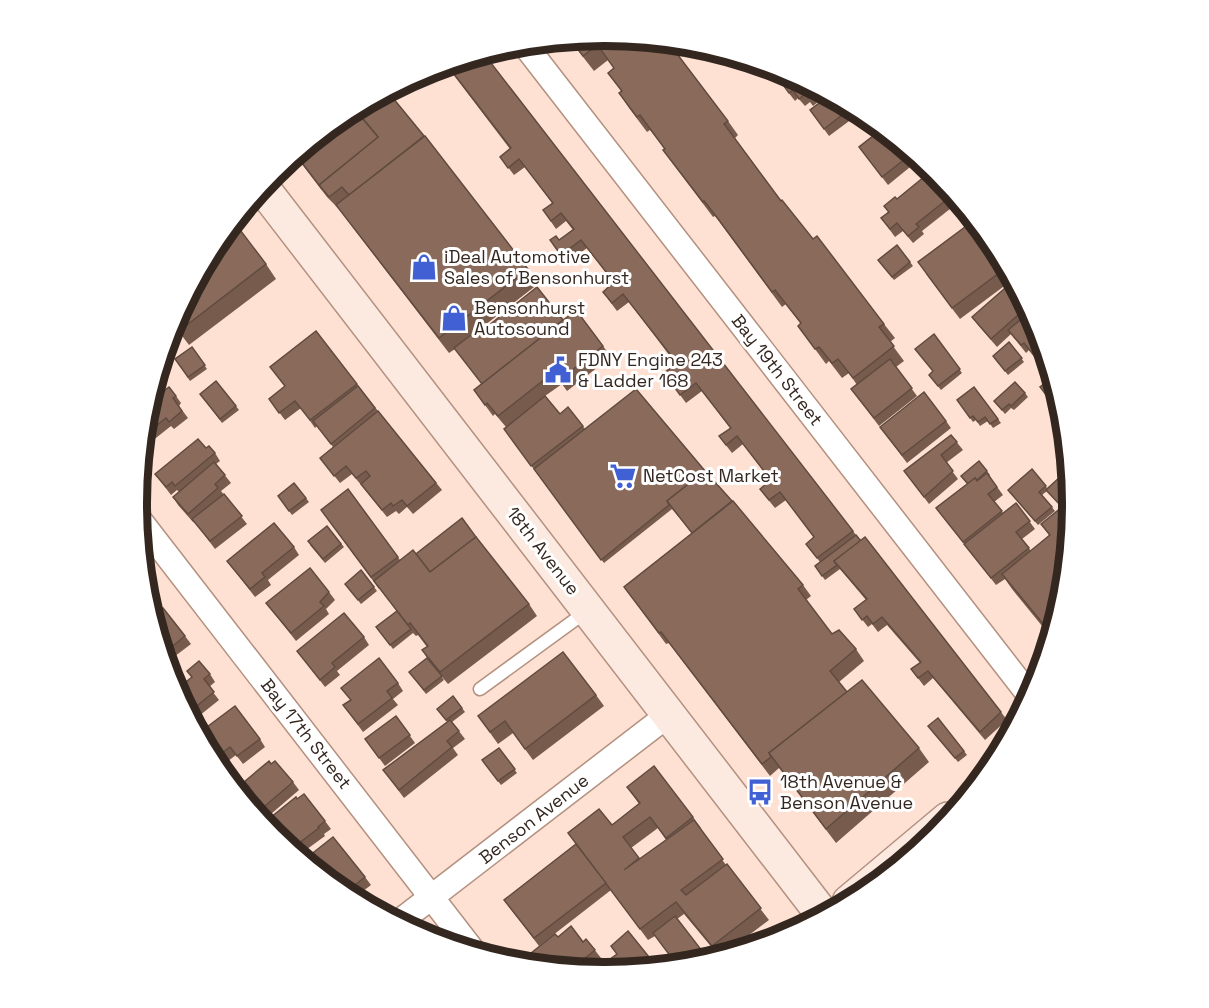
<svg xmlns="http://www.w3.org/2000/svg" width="1209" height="1008" viewBox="0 0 1209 1008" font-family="'Space Grotesk',sans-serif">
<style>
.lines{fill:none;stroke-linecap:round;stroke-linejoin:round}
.lane-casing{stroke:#b39181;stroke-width:15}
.street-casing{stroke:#b39181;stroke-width:27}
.secondary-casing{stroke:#b39181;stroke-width:36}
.lane{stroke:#fff;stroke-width:12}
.street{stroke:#fff;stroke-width:24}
.secondary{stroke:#fceae1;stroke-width:33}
.wall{fill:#775c4e;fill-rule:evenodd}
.shaded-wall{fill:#614b40}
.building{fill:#8a6b5b;stroke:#614b40;stroke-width:1.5}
.labels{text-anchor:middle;stroke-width:6;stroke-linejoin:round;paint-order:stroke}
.poi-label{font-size:18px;fill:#342720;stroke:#fff;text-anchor:start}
.street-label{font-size:18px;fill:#342720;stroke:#fff}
.rim{fill:none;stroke:#342720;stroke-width:8}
</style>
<rect width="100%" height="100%" fill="#fee1d2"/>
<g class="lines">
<!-- lane casing -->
<g class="lane-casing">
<path id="lane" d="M 480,689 L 587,611"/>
</g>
<!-- street casing -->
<g class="street-casing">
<g id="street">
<path d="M 524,44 L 1030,696"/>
<path d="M 138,518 L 473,951"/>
<path d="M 399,922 L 668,715"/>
</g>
</g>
<!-- secondary casing -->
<g class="secondary-casing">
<g id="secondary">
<path d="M 262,187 L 823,915"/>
<path d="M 849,902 L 948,819"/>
</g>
</g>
<!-- lane -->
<use href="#lane" class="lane"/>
<!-- street -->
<use href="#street" class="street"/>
<!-- secondary -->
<use href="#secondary" class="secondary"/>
</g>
<!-- wall -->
<g class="wall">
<path d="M 605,36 L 668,42 L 728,121 L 738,135 L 735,138 L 781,201 L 884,324 L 895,338 L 890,342 L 904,361 L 896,367 L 917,396 L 879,426 L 857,397 L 857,385 L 849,373 L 842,378 L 829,361 L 826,364 L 798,326 L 801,324 L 786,304 L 782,307 L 729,235 L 715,216 L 713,217 L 674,165 L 663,150 L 665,149 L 650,130 L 647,132 L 629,108 L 619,93 L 621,91 L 608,73 L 614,68 L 608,60 L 594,71 L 569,39 Z"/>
<path d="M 484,54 L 856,535 L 1001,712 L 1007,720 L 985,740 L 933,678 L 924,686 L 911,669 L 920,663 L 887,625 L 878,632 L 872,624 L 868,627 L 854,609 L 866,600 L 840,569 L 825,580 L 815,566 L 820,562 L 806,544 L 814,537 L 786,500 L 775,508 L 766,497 L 771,481 L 743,444 L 732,453 L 725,444 L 719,436 L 730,428 L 702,391 L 686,403 L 664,373 L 676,364 L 629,302 L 617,311 L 608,299 L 614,283 L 587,248 L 567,263 L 555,248 L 550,240 L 559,240 L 573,230 L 566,221 L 556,229 L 543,210 L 552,203 L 525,167 L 514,175 L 500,157 L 510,149 L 446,65 Z"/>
<path d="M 766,66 L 784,72 L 860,113 L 829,136 L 810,110 L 828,96 L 827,95 L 813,106 L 810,102 L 805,106 L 798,98 L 795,101 L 781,83 L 780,84 Z"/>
<path d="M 388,92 L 528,269 L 538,284 L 472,335 L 473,338 L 563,320 L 603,346 L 611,357 L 567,391 L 562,384 L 545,396 L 560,414 L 568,407 L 585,429 L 705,471 L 803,585 L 811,596 L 806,600 L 832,634 L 856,649 L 864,661 L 839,682 L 847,692 L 919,748 L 929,762 L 836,843 L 779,768 L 770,776 L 669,643 L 666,644 L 624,587 L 692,533 L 672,509 L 604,563 L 509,436 L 506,427 L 495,414 L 493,416 L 474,390 L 482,384 L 455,349 L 449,353 L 338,208 L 327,197 L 295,155 L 341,118 L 344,121 L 356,112 L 354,110 Z"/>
<path d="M 882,129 L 915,157 L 915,163 L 888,185 L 859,147 Z"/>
<path d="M 950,197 L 955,205 L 922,231 L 924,234 L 913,243 L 903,231 L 895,237 L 881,218 L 888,212 L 884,206 L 897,199 Z"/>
<path d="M 216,244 L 266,264 L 276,279 L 189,345 L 173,324 Z"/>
<path d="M 897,245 L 913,266 L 894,280 L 878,260 Z"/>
<path d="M 1003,270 L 1011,281 L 960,319 L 926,274 Z"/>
<path d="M 1014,283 L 1037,325 L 1050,367 L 1045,370 L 1029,350 L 1026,353 L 1011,334 L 997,347 L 978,325 L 972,317 Z"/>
<path d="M 316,331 L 378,411 L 442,490 L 413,514 L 407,507 L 399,514 L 396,511 L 387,517 L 362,486 L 352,474 L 340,483 L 320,458 L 333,447 L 317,426 L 315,428 L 301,408 L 285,420 L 269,399 L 285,386 L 270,367 Z"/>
<path d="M 934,334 L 962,373 L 941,390 L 929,375 L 933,372 Z"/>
<path d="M 1009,342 L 1024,362 L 1008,375 L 993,356 Z"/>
<path d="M 192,347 L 207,369 L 190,381 L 175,359 Z"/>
<path d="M 216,381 L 239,410 L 222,423 L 200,394 Z"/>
<path d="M 974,387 L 1001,423 L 993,428 L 988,421 L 980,426 L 976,420 L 973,422 L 957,400 Z"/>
<path d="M 1025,393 L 1028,397 L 1014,410 L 1011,408 L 1005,414 L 994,401 Z"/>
<path d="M 176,396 L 181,403 L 179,406 L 188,418 L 174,429 L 171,426 L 142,449 L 146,412 Z"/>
<path d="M 946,421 L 951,428 L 907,463 L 880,427 Z"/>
<path d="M 951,435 L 963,450 L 946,463 L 958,479 L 929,504 L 904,471 Z"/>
<path d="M 206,448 L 215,453 L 220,461 L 216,464 L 231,483 L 221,491 L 247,524 L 215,549 L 194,521 L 193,522 L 178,505 L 173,497 L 179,492 L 177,490 L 171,495 L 155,474 Z"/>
<path d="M 1032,469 L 1047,488 L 1061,476 L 1063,596 L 1051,637 L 1012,589 L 1005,579 L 996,585 L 936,508 L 967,484 L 961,476 L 987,471 L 990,475 L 989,476 L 1003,495 L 994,502 L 1003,513 L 1016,503 L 1035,529 L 1022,539 L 1031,551 L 1049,535 L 1041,524 L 1062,507 L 1047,491 L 1042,495 L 1055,511 L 1038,525 L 1011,494 L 1008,490 Z"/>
<path d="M 294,483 L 309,502 L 292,515 L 278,496 Z"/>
<path d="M 348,489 L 400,560 L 416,554 L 529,604 L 537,616 L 448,684 L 438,672 L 444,680 L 426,694 L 409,672 L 427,658 L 422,650 L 427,647 L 418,635 L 416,636 L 413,633 L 393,649 L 376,627 L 397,611 L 379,588 L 379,589 L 329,521 Z"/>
<path d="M 327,526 L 344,547 L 325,563 L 310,545 Z"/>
<path d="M 294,547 L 299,555 L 268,580 L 271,585 L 255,597 L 227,561 Z"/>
<path d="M 361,570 L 377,591 L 361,604 L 345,584 Z"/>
<path d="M 329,592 L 335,600 L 326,609 L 329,614 L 296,641 L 266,603 Z"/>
<path d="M 145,595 L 153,598 L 159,606 L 150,612 Z"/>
<path d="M 152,616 L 185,636 L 191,644 L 166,663 Z"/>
<path d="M 364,637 L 369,645 L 337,671 L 340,675 L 325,687 L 297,651 Z"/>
<path d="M 187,671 L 210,674 L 215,682 L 209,687 L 219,700 L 194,720 L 196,724 L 194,725 L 176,690 L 192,677 Z"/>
<path d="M 398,683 L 403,691 L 393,699 L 398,705 L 363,732 L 343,705 L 350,700 Z"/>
<path d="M 596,695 L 604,706 L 533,760 L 513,733 L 498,744 L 478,716 Z"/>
<path d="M 453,696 L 465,712 L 452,722 L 465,739 L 453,748 L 458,755 L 404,798 L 383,770 L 447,722 L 437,709 Z"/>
<path d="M 396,716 L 415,743 L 385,766 L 365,739 Z"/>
<path d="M 931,730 L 964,751 L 967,755 L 958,762 Z"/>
<path d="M 199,733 L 260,739 L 265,747 L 243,764 L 236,755 L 228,761 L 230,763 L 221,770 L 215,764 Z"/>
<path d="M 499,748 L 517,773 L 501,785 L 482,760 Z"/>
<path d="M 293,782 L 299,790 L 264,820 L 242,793 Z"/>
<path d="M 627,787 L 693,817 L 701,828 L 700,829 L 726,865 L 769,920 L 724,954 L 719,956 L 684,914 L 677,919 L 708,959 L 695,963 L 655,936 L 648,940 L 611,890 L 539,946 L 504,900 L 576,844 L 568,833 L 612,825 L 639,804 ZM 658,828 L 666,840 L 640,859 L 631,848 Z"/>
<path d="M 297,799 L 325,821 L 331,829 L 324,834 L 325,836 L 299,855 L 273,835 Z"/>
<path d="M 365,877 L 371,885 L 354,898 L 344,893 Z"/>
<path d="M 558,937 L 583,942 L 586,939 L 601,958 L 586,970 L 538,965 Z"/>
</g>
<!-- shaded-wall -->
<path class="shaded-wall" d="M 910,152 L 915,157 L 915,163 L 910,155 Z"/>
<!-- building -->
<g class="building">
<path d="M 605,36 L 609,36 L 583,56 L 570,39 Z"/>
<path d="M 617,37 L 668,42 L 728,121 L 724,124 L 781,201 L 782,200 L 813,239 L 817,236 L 884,324 L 879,327 L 894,346 L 853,378 L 838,359 L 832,363 L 819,347 L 815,349 L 798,326 L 801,323 L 775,290 L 772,292 L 719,220 L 704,201 L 703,202 L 663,150 L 665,149 L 640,115 L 637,117 L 619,93 L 622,91 L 608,73 L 614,68 L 601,50 Z"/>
<path d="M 484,54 L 853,531 L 817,558 L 806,544 L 814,537 L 780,492 L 769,500 L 760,489 L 771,480 L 737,436 L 726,445 L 719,436 L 731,428 L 696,383 L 680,395 L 664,373 L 677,363 L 623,294 L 612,303 L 603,292 L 614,282 L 581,240 L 561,255 L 550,240 L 556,236 L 559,240 L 574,229 L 561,213 L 551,221 L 543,210 L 553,203 L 519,159 L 508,168 L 500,157 L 511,148 L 447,65 Z"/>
<path d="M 767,67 L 781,71 L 774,76 Z"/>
<path d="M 790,75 L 818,90 L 808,98 L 805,94 L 799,99 L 793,90 L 789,93 L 781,82 Z"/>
<path d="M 388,92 L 424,136 L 349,195 L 342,187 L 329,197 L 319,185 L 378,137 L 355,109 Z"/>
<path d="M 829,96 L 851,108 L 824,129 L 810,110 Z"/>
<path d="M 356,111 L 378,137 L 319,185 L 322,189 L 296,155 L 341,118 L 344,121 Z"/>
<path d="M 882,129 L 910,152 L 910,155 L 882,177 L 859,147 Z"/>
<path d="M 425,136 L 528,269 L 439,338 L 336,205 Z"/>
<path d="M 930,172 L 950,197 L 916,224 L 919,227 L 908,236 L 897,223 L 890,229 L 881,218 L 889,212 L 884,206 L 895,197 L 897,199 Z"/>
<path d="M 234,222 L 266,264 L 179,331 L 173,323 L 216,244 Z"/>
<path d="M 969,224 L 1003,270 L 952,308 L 918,262 Z"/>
<path d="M 897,245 L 910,262 L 892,277 L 878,260 Z"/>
<path d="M 1012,282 L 1014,284 L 1014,283 L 1027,307 L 991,339 L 972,317 Z"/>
<path d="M 537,287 L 563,320 L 482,384 L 454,348 L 471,335 L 473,338 Z"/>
<path d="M 576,310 L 603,346 L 559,380 L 554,372 L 498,416 L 487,403 L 485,405 L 474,390 Z"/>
<path d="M 1030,312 L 1037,325 L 1047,357 L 1040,363 L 1024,343 L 1021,345 L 1008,330 Z"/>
<path d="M 316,331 L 357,384 L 310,420 L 295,401 L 279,413 L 269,399 L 285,386 L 270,367 Z"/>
<path d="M 934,334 L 960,369 L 938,386 L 929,375 L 933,371 L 915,349 Z"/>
<path d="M 1009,342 L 1022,358 L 1005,371 L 993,356 Z"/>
<path d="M 192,347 L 205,365 L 188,377 L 175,359 Z"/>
<path d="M 890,359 L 912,388 L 874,418 L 851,389 Z"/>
<path d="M 1053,377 L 1064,413 L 1064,418 L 1040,387 Z"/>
<path d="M 216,381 L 236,406 L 220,419 L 200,394 Z"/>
<path d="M 1015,382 L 1025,393 L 1011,406 L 1009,404 L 1002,410 L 994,401 Z"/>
<path d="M 358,386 L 375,408 L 331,444 L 313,421 Z"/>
<path d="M 169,387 L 176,396 L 173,398 L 182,411 L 169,422 L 166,418 L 143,436 L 146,412 L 148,403 Z"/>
<path d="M 974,387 L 998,419 L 990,424 L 985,417 L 978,422 L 973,416 L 970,418 L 957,400 Z"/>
<path d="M 636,389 L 705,471 L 667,501 L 669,505 L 601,560 L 534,469 Z"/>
<path d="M 924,392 L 946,421 L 902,455 L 880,427 Z"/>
<path d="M 545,396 L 560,414 L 568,407 L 583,426 L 531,466 L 504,429 Z"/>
<path d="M 378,411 L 436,483 L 407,506 L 402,500 L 393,506 L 391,503 L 382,510 L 361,484 L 370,476 L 366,471 L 356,478 L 346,466 L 334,476 L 320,458 Z"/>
<path d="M 951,435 L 957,442 L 941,455 L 953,471 L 924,497 L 904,471 Z"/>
<path d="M 198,439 L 206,448 L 209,446 L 215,453 L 175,486 L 172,482 L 166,487 L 155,474 Z"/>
<path d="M 979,461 L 987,471 L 977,480 L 975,478 L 968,484 L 961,476 Z"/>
<path d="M 214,462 L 225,475 L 215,484 L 218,488 L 188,514 L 173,497 Z"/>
<path d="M 1032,469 L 1046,486 L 1039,492 L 1052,507 L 1035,521 L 1008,490 Z"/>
<path d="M 705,471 L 732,501 L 692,533 L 667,501 Z"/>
<path d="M 987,473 L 997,487 L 988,494 L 1002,511 L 963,542 L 936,508 L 975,478 L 977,481 Z"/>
<path d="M 1061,476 L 1071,486 L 1072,499 L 1062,507 L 1046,490 Z"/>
<path d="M 294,483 L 306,498 L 289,511 L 278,496 Z"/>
<path d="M 348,489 L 398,557 L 371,577 L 321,510 Z"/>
<path d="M 224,494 L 242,516 L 210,541 L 192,519 Z"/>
<path d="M 1072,499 L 1072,504 L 1063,596 L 1054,627 L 1049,631 L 1002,574 L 1050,535 L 1041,524 Z"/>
<path d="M 733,501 L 803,585 L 798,589 L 832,634 L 839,630 L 856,649 L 830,671 L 847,692 L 769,753 L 771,757 L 762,764 L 661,632 L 659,633 L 624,587 Z"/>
<path d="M 1016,503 L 1030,521 L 1016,532 L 1029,548 L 991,578 L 964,544 Z"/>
<path d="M 462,518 L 476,537 L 430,572 L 416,554 Z"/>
<path d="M 274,523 L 294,547 L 262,573 L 265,577 L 250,589 L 227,561 Z"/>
<path d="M 327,526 L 341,544 L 323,559 L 308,541 Z"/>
<path d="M 856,535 L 861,541 L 834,561 L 837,565 L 822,576 L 815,566 Z"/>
<path d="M 476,537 L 529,604 L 440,672 L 422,650 L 428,646 L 410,623 L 408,625 L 374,581 L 413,550 L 430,572 Z"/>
<path d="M 865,537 L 1001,712 L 980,732 L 928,671 L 918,678 L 911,669 L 921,662 L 882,617 L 873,624 L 867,616 L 862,620 L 854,609 L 867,599 L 834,561 Z"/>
<path d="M 310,568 L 329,592 L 320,602 L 324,606 L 291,633 L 266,603 Z"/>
<path d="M 361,570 L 374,587 L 358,600 L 345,584 Z"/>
<path d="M 145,587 L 153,598 L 148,602 L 145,595 Z"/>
<path d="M 163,608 L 185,636 L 163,654 L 152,616 Z"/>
<path d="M 397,611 L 411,629 L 390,645 L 376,627 Z"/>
<path d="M 344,613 L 364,637 L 332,663 L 335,667 L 320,680 L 297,651 Z"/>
<path d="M 563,652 L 596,695 L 525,749 L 505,721 L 490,732 L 478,716 Z"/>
<path d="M 379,658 L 398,683 L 387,691 L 392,698 L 358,724 L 343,705 L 351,700 L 341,688 Z"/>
<path d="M 427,658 L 442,676 L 424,690 L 409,672 Z"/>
<path d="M 199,661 L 210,674 L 204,679 L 214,692 L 188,713 L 176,690 L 192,677 L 187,671 Z"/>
<path d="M 862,680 L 919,748 L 826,829 L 769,753 Z"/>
<path d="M 453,696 L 462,708 L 446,720 L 437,709 Z"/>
<path d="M 235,706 L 260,739 L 237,756 L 230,747 L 222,753 L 224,756 L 215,763 L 199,733 Z"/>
<path d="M 396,716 L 410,735 L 379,758 L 365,739 Z"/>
<path d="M 938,718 L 964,751 L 955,758 L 928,726 Z"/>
<path d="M 450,720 L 459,731 L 447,741 L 452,747 L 399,790 L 383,770 Z"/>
<path d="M 499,748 L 515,769 L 498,781 L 482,760 Z"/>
<path d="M 269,761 L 271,764 L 275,761 L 293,782 L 258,812 L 242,793 L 249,787 L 244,782 Z"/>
<path d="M 654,766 L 693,817 L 666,838 L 650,817 L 623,837 L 639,858 L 624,870 L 694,820 L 723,859 L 681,890 L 686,895 L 727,864 L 761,908 L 712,946 L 676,902 L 640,929 L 568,833 L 599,809 L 612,825 L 640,803 L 627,787 Z"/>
<path d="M 304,794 L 325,821 L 318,827 L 319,828 L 291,849 L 273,835 L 264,823 L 296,797 L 297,799 Z"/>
<path d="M 333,837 L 365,877 L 345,893 L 304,860 Z"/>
<path d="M 576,844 L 606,883 L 534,938 L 504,900 Z"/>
<path d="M 675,916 L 706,956 L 697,963 L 677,965 L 653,933 Z"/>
<path d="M 571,926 L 583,942 L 586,939 L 595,950 L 572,969 L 538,965 L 530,954 L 555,934 L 558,937 Z"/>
<path d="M 628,931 L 657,967 L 604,972 L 594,971 L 617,954 L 611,946 Z"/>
</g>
<!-- icons -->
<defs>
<g id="shop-bare" transform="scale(2.07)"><path d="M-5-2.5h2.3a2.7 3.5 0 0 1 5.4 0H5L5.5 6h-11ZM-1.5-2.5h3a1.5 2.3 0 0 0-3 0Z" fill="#4160d3" stroke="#fff" stroke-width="2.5" paint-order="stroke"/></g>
<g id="civic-bare" transform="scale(2.07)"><path d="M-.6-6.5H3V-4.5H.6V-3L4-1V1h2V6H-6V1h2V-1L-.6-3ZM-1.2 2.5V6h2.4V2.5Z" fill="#4160d3" stroke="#fff" stroke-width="2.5" paint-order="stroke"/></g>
<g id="supermarket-bare" transform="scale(2.07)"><path d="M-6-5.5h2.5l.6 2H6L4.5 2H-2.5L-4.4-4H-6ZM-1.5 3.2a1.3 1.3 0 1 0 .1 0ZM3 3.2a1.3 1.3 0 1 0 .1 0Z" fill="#4160d3" stroke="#fff" stroke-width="2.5" paint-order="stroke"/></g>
<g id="bus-bare" transform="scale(2.07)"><path d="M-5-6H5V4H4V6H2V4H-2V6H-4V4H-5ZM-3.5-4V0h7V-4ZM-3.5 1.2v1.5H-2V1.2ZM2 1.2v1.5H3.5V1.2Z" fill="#4160d3" stroke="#fff" stroke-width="2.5" paint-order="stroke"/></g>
</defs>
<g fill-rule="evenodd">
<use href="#shop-bare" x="424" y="267"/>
<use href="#shop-bare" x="454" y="318"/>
<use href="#civic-bare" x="558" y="370"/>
<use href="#supermarket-bare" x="623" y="476"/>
<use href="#bus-bare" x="760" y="792"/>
</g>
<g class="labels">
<!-- poi labels -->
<g class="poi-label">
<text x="444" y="263">iDeal Automotive<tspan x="444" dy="21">Sales of Bensonhurst</tspan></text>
<text x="474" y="314">Bensonhurst<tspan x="474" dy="21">Autosound</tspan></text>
<text x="578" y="366">FDNY Engine 243<tspan x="578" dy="21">&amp; Ladder 168</tspan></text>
<text x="643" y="482">NetCost Market</text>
<text x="780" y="788">18th Avenue &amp;<tspan x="780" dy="21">Benson Avenue</tspan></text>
</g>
<!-- street labels -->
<g class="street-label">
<text transform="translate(777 370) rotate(52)" y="6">Bay 19th Street</text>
<text transform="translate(543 551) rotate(52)" y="6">18th Avenue</text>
<text transform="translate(306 734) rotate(52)" y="6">Bay 17th Street</text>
<text transform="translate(534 819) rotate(-38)" y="6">Benson Avenue</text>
</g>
</g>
<!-- crop -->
<path d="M0 0H1209V1008H0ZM604 46H605A457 457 0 0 1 1062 503V505A457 457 0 0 1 605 962H604A457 457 0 0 1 147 505V503A457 457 0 0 1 604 46Z" fill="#fff" fill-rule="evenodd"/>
<path class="rim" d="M604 46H605A457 457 0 0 1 1062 503V505A457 457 0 0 1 605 962H604A457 457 0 0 1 147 505V503A457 457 0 0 1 604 46Z"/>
</svg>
